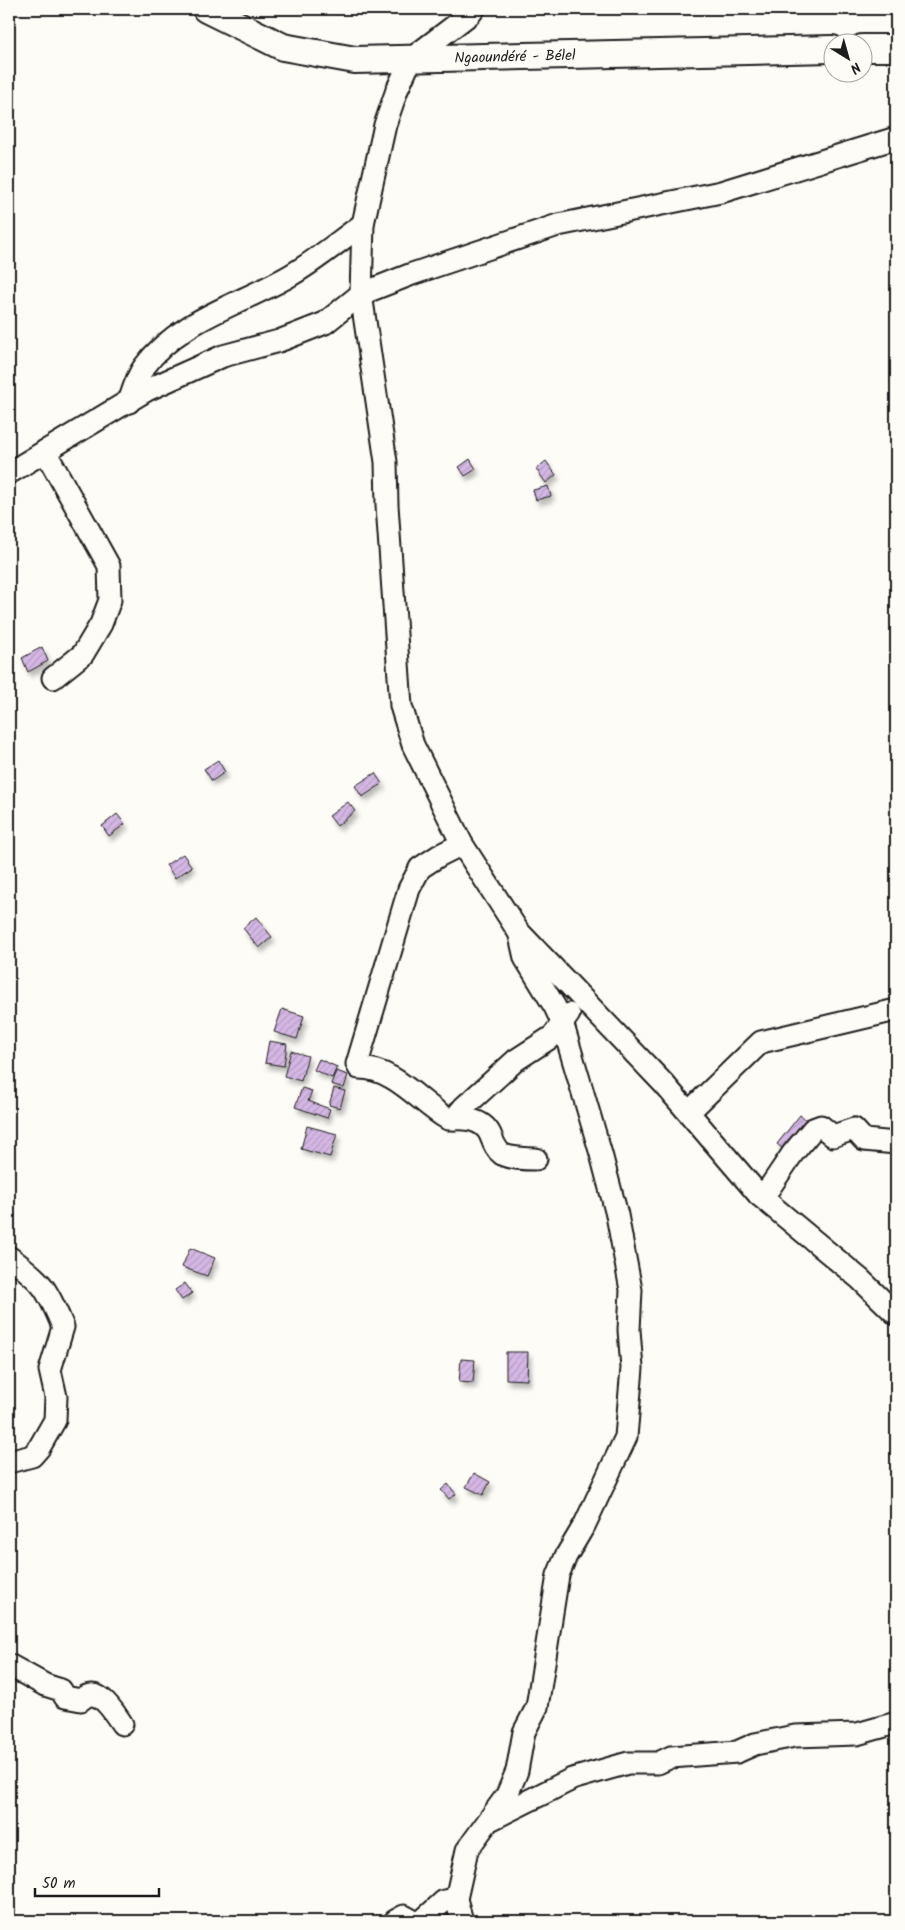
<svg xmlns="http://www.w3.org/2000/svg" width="905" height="1930" viewBox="0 0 905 1930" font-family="Kalam,sans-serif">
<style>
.building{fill:url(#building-hatch);stroke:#1c1c1c;filter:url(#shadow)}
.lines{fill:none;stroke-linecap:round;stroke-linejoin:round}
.minor-casing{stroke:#1c1c1c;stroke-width:25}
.major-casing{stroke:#1c1c1c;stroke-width:30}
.minor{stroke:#fdfcf7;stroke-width:21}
.major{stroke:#fdfcf7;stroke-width:26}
.labels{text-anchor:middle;stroke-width:4;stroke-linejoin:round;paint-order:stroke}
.street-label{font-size:15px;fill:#1c1c1c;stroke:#fdfcf7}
</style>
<defs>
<pattern id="building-hatch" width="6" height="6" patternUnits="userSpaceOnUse" patternTransform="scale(1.25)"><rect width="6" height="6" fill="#d4b7e4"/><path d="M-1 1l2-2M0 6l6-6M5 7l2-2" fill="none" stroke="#b59dc3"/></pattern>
<filter id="shadow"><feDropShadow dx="3" dy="5" stdDeviation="2.5" flood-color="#0004"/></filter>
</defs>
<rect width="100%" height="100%" fill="#fdfcf7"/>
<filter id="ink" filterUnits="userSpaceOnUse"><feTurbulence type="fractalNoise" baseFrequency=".02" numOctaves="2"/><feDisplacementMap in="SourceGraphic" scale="10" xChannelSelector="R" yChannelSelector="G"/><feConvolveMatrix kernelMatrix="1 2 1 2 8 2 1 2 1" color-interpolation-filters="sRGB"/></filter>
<g filter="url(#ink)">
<!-- building -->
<g class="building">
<path d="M 470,459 L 476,469 L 465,476 L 459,467 Z"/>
<path d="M 546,461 L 556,475 L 546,483 L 536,469 Z"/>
<path d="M 548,486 L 551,496 L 536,500 L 533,490 Z"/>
<path d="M 42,647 L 48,661 L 28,672 L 22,658 Z"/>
<path d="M 218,760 L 225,772 L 212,781 L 204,769 Z"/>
<path d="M 375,773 L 382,784 L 362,797 L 355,786 Z"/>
<path d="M 348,802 L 355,811 L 337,826 L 329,816 Z"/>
<path d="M 117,814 L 125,824 L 109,836 L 102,826 Z"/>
<path d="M 183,854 L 192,867 L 175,878 L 166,865 Z"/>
<path d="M 256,917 L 272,937 L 259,948 L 243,928 Z"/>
<path d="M 282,1009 L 304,1016 L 297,1039 L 274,1032 Z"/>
<path d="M 269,1041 L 287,1044 L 284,1066 L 265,1063 Z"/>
<path d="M 291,1051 L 308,1056 L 301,1081 L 284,1076 Z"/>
<path d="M 319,1059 L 337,1067 L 332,1078 L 314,1070 Z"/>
<path d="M 336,1071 L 348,1075 L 344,1088 L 331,1084 Z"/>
<path d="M 302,1088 L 312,1091 L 308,1101 L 330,1109 L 327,1118 L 295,1107 Z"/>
<path d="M 334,1088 L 345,1091 L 340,1108 L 329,1105 Z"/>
<path d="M 800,1115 L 813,1126 L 790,1155 L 777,1144 Z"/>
<path d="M 307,1126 L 337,1134 L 330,1157 L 301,1149 Z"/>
<path d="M 190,1248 L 215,1258 L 207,1276 L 182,1267 Z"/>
<path d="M 185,1283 L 192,1293 L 182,1300 L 175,1290 Z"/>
<path d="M 506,1352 L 528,1352 L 527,1380 L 506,1379 Z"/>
<path d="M 461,1359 L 475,1360 L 473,1383 L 459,1382 Z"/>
<path d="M 474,1473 L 490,1482 L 483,1495 L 466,1487 Z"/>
<path d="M 448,1484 L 456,1494 L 449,1499 L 441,1490 Z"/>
</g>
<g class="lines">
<!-- minor casing -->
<g class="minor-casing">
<g id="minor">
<path d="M 474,9 L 470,14 L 411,59 L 397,90 L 385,125 L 363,224 L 361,294 L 386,462 L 387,505 L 401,706 L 413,745 L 462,844 L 518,931 L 664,1084 L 759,1195 L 860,1279 L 896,1314"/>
<path d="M 129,402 C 133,390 137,376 144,367 C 179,319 242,304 291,275 C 317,260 339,241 363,224"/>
<path d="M 45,451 L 109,566 L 110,600 L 101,624 L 83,654 L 53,678"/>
<path d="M 9,473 L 147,390 L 223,356 L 279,341 L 325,323 L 361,294 L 412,274 L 558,225 L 721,192 L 896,138"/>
<path d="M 462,844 L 440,855 L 420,868 L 409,889 L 357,1064 L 359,1068 C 395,1068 420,1103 448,1119 C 463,1118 482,1118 490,1134 C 493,1141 495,1149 502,1154 C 508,1158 528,1159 536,1159"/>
<path d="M 689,1112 L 761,1042 L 896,1010"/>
<path d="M 454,1119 L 464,1107 L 516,1060 L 553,1036 L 569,1014"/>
<path d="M 759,1195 L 770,1187 L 793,1153 L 813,1129 L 821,1126 L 833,1136 L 854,1129 L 864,1140 L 896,1143"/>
<path d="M 9,1257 C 43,1282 47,1288 63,1327 L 50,1370 L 56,1397 L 55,1420 L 39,1448 L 32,1456 L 9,1462"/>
<path d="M 9,1665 L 45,1685 L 61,1690 L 65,1697 L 81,1700 C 98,1684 113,1711 122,1724"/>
<path d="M 492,1819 L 572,1779 L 628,1763 L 658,1763 L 671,1757 L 737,1752 L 755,1744 L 795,1736 L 857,1734 L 896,1723"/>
<path d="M 395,1921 L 404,1916 L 413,1921"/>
<path d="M 422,1921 L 444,1901 L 456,1899"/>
<path d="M 462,1921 L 456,1899 L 467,1850 L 507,1795 L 517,1771 L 524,1732 L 537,1707 L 558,1575 L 566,1556 L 585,1524 L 626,1437 L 632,1368 L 629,1330 L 631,1290 L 617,1215 L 601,1154 L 562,1022 L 555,1007 L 525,958 L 520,936"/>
</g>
</g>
<!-- major casing -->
<g class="major-casing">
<g id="major">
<path id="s1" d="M 206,9 L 283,47 L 355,60 L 832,49"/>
<path d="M 862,48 L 896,48"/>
</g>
</g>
<!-- minor -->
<use href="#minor" class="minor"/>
<!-- major -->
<use href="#major" class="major"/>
</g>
</g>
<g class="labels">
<!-- street labels -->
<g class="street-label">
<text dy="5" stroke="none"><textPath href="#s1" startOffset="319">Ngaoundéré - Bélel</textPath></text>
</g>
</g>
<!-- margin -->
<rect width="905" height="1930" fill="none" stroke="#fdfcf7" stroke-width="30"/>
<rect x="15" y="15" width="875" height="1900" fill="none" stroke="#1c1c1c" stroke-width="2" filter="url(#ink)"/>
<!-- north arrow -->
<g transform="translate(848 58) rotate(143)"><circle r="24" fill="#fdfcf7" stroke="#a3a29f"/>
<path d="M0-4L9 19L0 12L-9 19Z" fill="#1c1c1c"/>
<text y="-8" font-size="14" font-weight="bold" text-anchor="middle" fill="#1c1c1c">N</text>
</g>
<!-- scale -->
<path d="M35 1888v8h124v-8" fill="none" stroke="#1c1c1c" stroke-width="2.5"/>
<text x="42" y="1888" font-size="15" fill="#1c1c1c" stroke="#fdfcf7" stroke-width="4" paint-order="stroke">50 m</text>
</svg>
